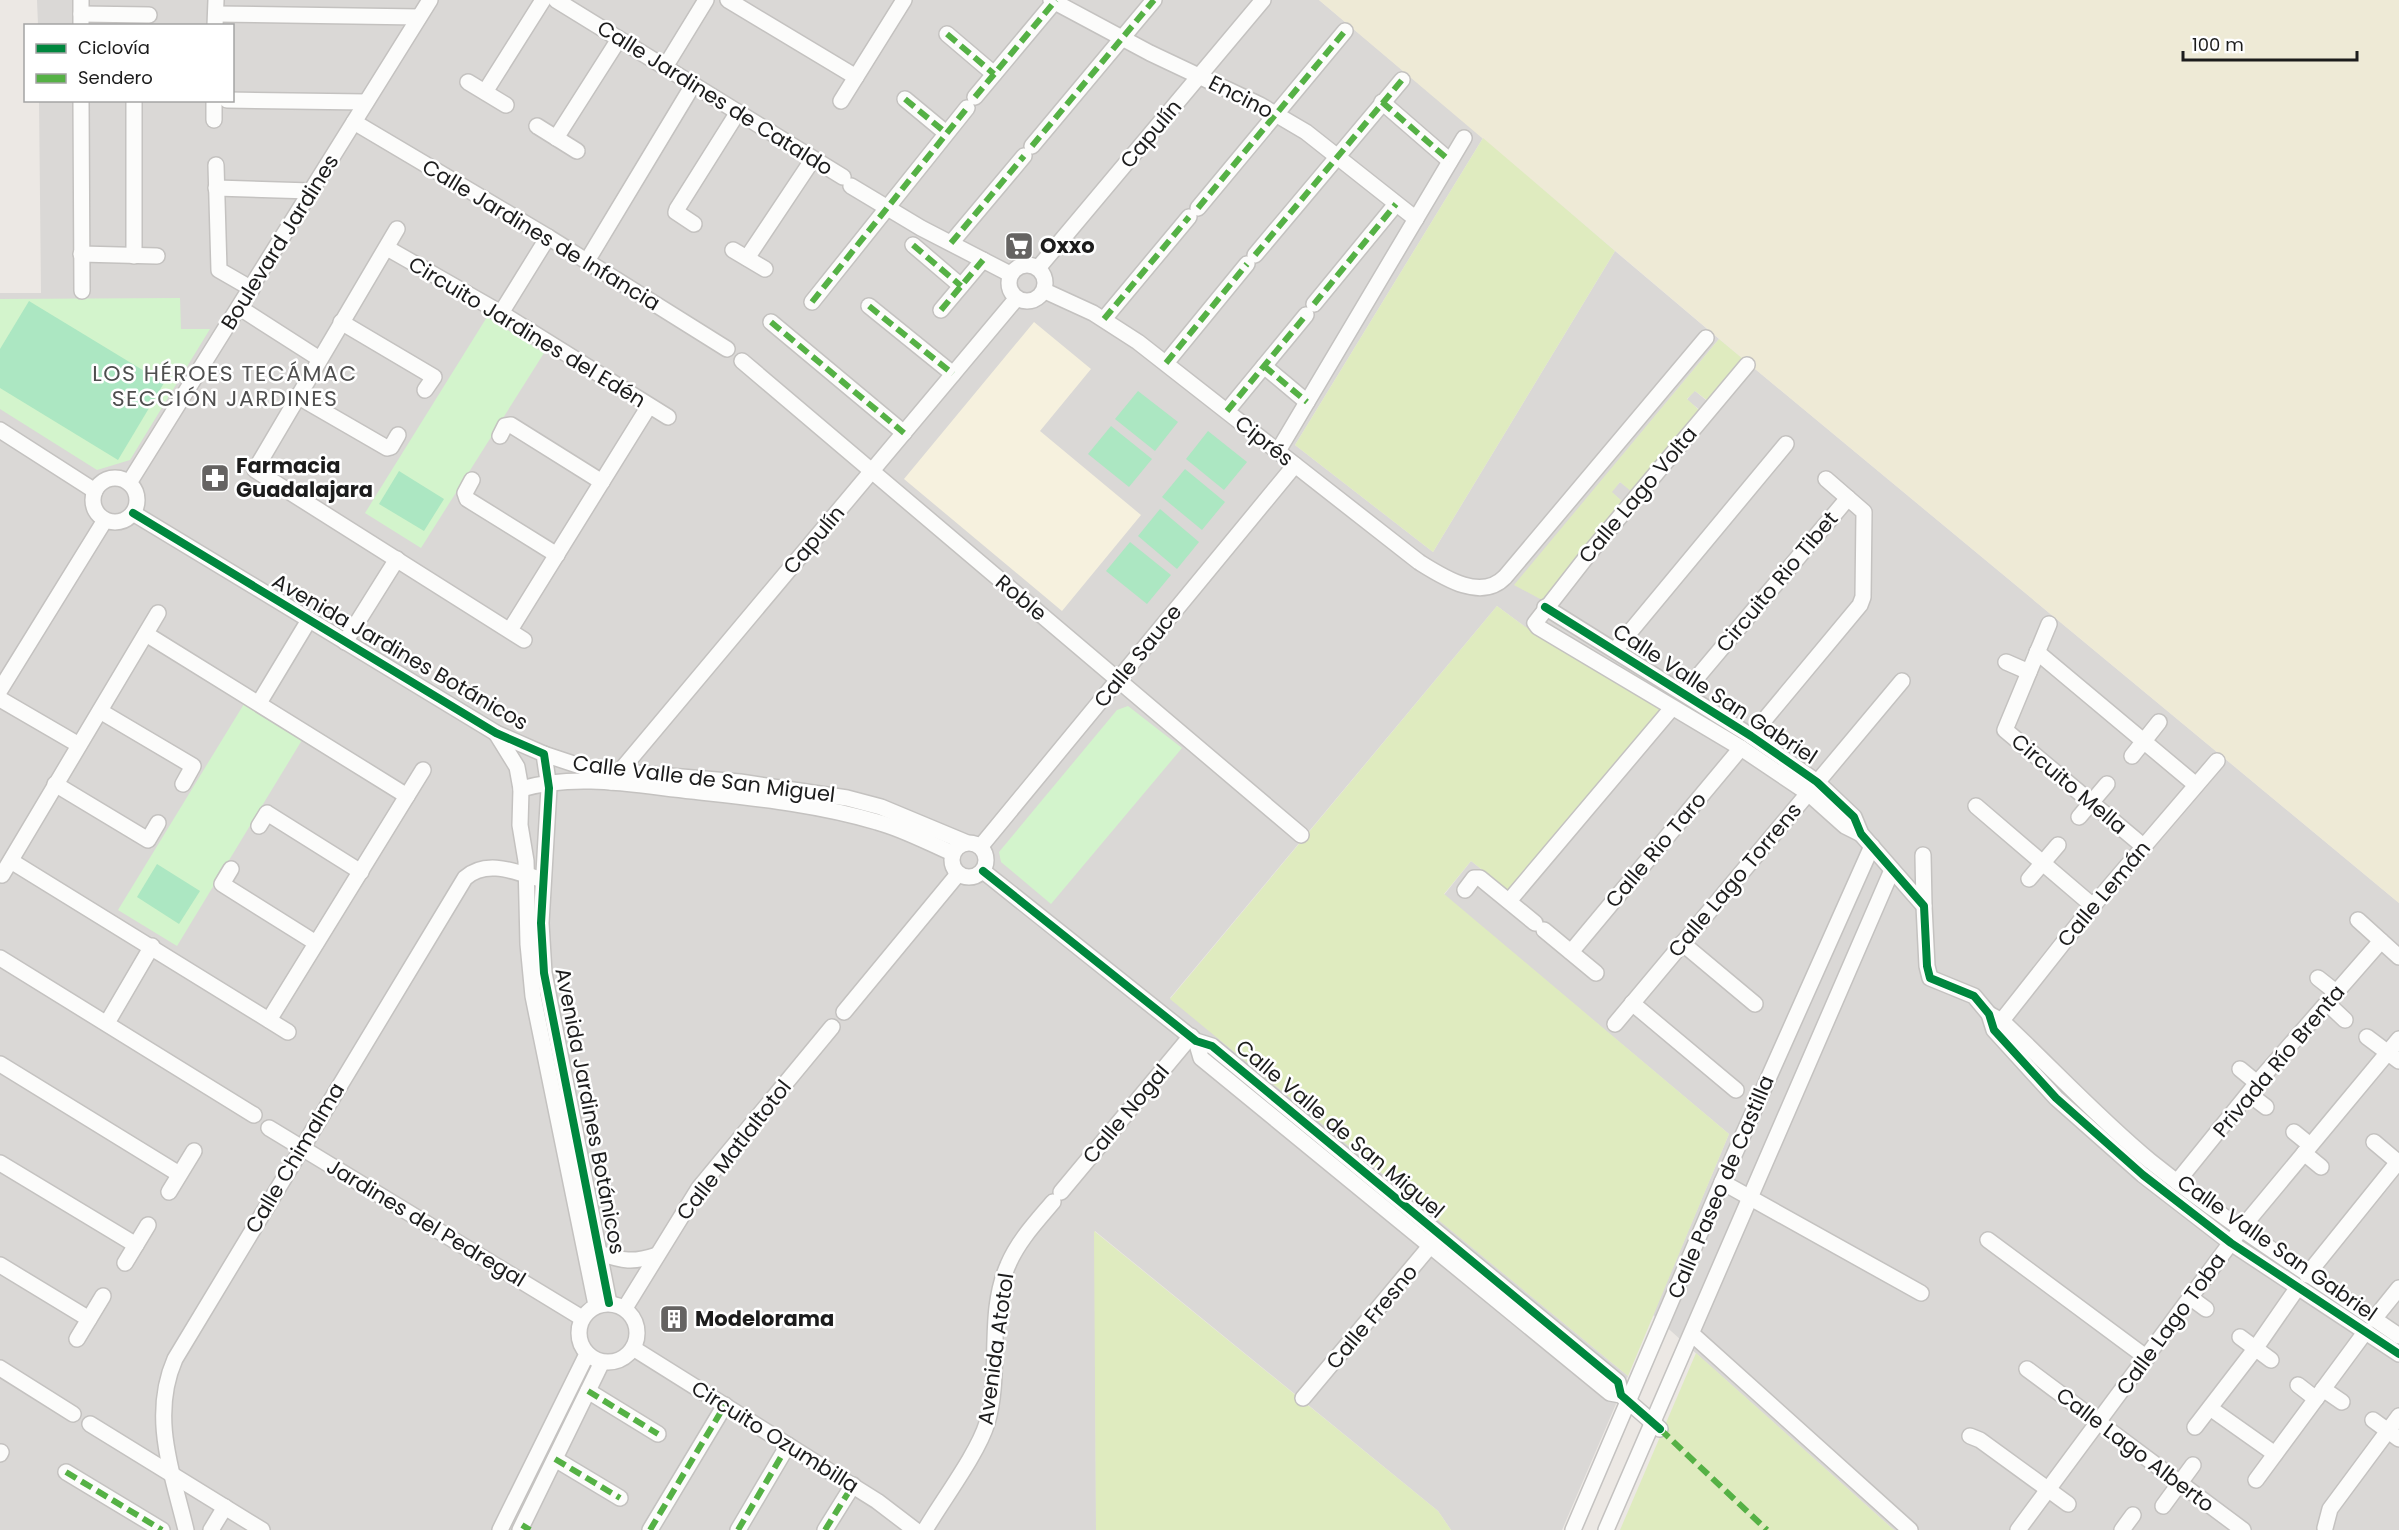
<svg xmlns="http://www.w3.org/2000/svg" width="2399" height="1530" viewBox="0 0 2399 1530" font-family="Poppins,sans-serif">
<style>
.residential{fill:#dad8d6}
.education{fill:#f6f1de}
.farmland{fill:#eeead6}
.grass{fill:#dfebbf}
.park{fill:#d3f4cc}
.pitch{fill:#ace7c2}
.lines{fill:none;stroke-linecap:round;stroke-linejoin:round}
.minor-casing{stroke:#c4c2c0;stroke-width:18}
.minor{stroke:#fcfcfb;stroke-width:15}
.quiet{stroke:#55b145;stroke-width:6;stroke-dasharray:12 6;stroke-linecap:butt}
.cycleway-casing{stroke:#fff;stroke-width:11}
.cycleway{stroke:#00873e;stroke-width:8}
.labels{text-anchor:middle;stroke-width:5;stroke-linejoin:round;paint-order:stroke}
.street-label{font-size:21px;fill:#1c1c1c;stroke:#fff}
.poi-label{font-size:21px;font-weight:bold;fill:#1c1c1c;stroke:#fff;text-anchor:start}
.neighbourhood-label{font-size:22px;letter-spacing:1.5px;fill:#4f4f4f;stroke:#fff}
</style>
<rect width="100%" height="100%" fill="#ece8e4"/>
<!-- residential -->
<path class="residential" d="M 37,0 L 1319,0 L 1483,138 L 1295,445 L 1433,552 L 1615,251 L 1719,339 L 1515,585 L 1542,599 L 1623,502 L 1611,492 L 1620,482 L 1632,491 L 1700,410 L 1687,400 L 1694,390 L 1707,401 L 1743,359 L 2399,903 L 2399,1530 L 1894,1530 L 1653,1315 L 1729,1134 L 1444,895 L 1471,861 L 1509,891 L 1524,626 L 1497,606 L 1170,998 L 1628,1376 L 1562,1530 L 1451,1530 L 1438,1511 L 1095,1231 L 1096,1530 L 0,1530 L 0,293 L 41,293 L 39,101 L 232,100 L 232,26 L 38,25 Z"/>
<!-- education -->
<path class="education" d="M 1034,322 L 1091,369 L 1040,431 L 1141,515 L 1062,611 L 904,479 Z"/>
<!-- farmland -->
<path class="farmland" d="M 1319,0 L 2399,0 L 2399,903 L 1743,359 Z"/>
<!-- grass -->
<g class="grass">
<path d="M 1483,138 L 1615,251 L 1433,552 L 1295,445 Z"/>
<path d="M 1719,339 L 1743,359 L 1708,401 L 1695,391 L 1687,399 L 1700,411 L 1632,492 L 1620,482 L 1612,492 L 1623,502 L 1542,600 L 1514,585 Z"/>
<path d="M 1497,606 L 1524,626 L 1661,710 L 1509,891 L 1471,861 L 1444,894 L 1729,1134 L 1628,1376 L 1170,999 Z"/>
<path d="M 1094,1231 L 1438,1511 L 1451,1530 L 1096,1530 Z"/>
<path d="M 1696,1353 L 1894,1530 L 1620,1530 Z"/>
</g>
<!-- park -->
<g class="park">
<path d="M 180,298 L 181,329 L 210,329 L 130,460 L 97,470 L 0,409 L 0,299 Z"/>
<path d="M 487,317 L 544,353 L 421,548 L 365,513 Z"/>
<path d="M 244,704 L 302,740 L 177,946 L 118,910 Z"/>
<path d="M 1128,706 L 1182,748 L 1051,904 L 1001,862 L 999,852 L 1117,710 Z"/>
</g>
<!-- pitch -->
<g class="pitch">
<path d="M 29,301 L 164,383 L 118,460 L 0,388 L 0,349 Z"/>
<path d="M 1138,391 L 1178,422 L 1155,451 L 1115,419 Z"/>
<path d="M 1111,426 L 1152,459 L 1129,487 L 1088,454 Z"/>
<path d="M 1208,431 L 1247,462 L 1224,490 L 1186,459 Z"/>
<path d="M 1185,469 L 1225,502 L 1202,530 L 1162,497 Z"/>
<path d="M 399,471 L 444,499 L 424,531 L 379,504 Z"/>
<path d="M 1160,509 L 1199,542 L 1177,569 L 1138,536 Z"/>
<path d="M 1130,542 L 1171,575 L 1147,604 L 1106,571 Z"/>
<path d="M 157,864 L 200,891 L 179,924 L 137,897 Z"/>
</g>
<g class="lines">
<!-- minor casing -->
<g class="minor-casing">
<g id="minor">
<path d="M 556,0 L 843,177"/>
<path d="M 728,0 L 856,77"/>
<path d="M 1051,0 L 1150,53 L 1260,105 L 1306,132 L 1416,219"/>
<path d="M 81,14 L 149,15"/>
<path d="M 216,14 L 419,17"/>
<path d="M 81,26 L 81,0"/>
<path d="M 215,26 L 216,0"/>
<path d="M 947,34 L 994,74"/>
<path d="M 665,67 L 706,0"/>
<path d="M 468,82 L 506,105"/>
<path d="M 485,92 L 543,0"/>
<path d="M 975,97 L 1056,0"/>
<path d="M 905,99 L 946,133"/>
<path d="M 81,100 L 82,291"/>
<path d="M 134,100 L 134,256"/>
<path d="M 214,100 L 214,120"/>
<path d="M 227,100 L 366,102"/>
<path d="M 841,101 L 904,0"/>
<path d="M 1382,102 L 1450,161"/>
<path d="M 354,122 L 548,237 L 727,349"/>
<path d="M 537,126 L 577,151"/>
<path d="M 556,138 L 619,39"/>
<path d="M 1032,146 L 1154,0"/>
<path d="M 216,165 L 219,270 L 252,289"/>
<path d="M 851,186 L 921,228 L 1010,274"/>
<path d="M 216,188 L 311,191"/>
<path d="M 1198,208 L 1345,31"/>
<path d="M 694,224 L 676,212 L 677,209 L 738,112"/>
<path d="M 397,229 L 255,470 L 524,640"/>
<path d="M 951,243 L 1024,156"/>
<path d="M 913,245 L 961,286"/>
<path d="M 387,248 L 501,313 L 668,417"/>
<path d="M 733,250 L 765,269"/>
<path d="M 81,254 L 157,256"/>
<path d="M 1255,255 L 1402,80"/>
<path d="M 747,258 L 813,159"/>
<path d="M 587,261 L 693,85"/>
<circle cx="1027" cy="283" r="18"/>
<path d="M 1039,267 L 1263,0"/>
<path d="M 1045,291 L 1093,313 L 1138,342 L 1419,562 C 1443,577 1481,602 1505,577 L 1706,338"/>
<path d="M 812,302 L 967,108"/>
<path d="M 1314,304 L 1396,204"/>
<path d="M 869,306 L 953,374"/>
<path d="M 240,308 L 318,358"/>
<path d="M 941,310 L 983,260"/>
<path d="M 501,313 L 548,237"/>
<path d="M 1104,319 L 1189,217"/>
<path d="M 341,322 L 434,377 L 425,390"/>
<path d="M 771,322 L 904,433"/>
<path d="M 742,361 L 1301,835"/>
<path d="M 1166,363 L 1247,264"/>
<path d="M 1747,365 L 1592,550 L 1535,623 L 1538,627 L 1741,748 L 1808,793 L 1845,826 L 1861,834"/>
<path d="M 1264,366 L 1307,402"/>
<path d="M 297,396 L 387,448 L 391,447 L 398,435"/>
<path d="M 1227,411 L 1306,315"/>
<path d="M 0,430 L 95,491"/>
<path d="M 500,436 L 505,426 L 511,425 L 602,482"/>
<path d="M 1278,451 L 1464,138"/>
<circle cx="115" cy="500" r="22"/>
<path d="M 472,480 L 465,493 L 467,499 L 557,555"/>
<path d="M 129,483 L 430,0"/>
<path d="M 133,513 L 496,733 L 544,754 L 549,788 L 541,923 L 544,973 L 609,1303"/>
<path d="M 1545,607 L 1751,736 L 1817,782 L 1854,817 L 1861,834 L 1924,906 L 1927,966 L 1930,978 L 1974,996 L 1989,1014 L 1994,1030 L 2056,1098 L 2143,1175 L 2231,1243 L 2399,1354"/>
<path d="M 2049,624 L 2005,730 L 2143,846"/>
<path d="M 510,630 L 649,406"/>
<path d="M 146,634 L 407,796"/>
<path d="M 345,642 L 397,559"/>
<path d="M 1615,650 L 1786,444"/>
<path d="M 2037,652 L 2196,785"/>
<path d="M 2006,662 L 2029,672"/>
<path d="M 0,690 L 105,520"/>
<path d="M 1684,693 L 1848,498"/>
<path d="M 0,699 L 79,745"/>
<path d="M 259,703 L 309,620"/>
<path d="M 100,711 L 193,766 L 183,784"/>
<path d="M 496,733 L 517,767 L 521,789 L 520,825 L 526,861 L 528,944 L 533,996 L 596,1305"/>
<path d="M 1751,736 L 1860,605 L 1863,597 L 1864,512 L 1826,479"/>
<path d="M 544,754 L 589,769 L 740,782 L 847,798 L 881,807 L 965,842"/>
<path d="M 2132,756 L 2159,722"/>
<path d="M 611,782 L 1016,299"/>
<path d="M 55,784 L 148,840 L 158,823"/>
<path d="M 521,789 C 577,773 635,785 692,791 C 754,798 817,804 877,822 C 903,829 927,842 952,853"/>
<path d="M 1976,806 L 2093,906"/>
<path d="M 2079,817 L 2107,784"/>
<path d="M 259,826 L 267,813 L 361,872"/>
<circle cx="969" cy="860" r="17"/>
<path d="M 981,846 L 1295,465"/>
<path d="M 1923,855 L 1924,906"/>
<path d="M 11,861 L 288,1032"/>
<path d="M 231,869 L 222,884 L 316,943"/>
<path d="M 983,871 L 1196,1041 L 1212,1046 L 1618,1382 L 1621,1395 L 1660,1429"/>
<path d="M 2,875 L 158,613"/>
<path d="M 2029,879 L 2058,845"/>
<path d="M 1465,890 L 1474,878 L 1480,878 L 1535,923"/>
<path d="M 1509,901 L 1672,708"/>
<path d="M 2358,920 L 2399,957"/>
<path d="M 1544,930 L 1596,973"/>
<path d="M 1682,943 L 1755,1004"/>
<path d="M 1571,952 L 1741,748"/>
<path d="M 0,958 L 254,1115"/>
<path d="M 2318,978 L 2337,993"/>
<path d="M 1632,1003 L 1736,1090"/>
<path d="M 2328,1004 L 2345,1020"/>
<path d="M 844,1012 L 958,874"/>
<path d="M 1989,1014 L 2002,1021 C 2051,1067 2098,1118 2150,1161 C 2230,1225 2316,1278 2399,1336"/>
<path d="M 269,1020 L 423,770"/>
<path d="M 107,1023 L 152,946"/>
<path d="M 1615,1024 L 1902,681"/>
<path d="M 1996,1028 L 2086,914 L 2217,761"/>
<path d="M 2367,1037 L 2399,1061"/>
<path d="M 1196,1041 L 1201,1058 L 1610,1393 L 1621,1395"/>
<path d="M 0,1064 L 179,1174"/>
<path d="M 2240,1069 L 2257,1083"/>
<path d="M 2249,1094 L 2266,1107"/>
<path d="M 269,1128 L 582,1318"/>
<path d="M 2294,1132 L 2310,1145"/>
<path d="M 2374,1142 L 2399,1163"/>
<path d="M 2304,1153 L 2321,1167"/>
<path d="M 0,1163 L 136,1245"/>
<path d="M 1722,1182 L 1921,1293"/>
<path d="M 2177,1182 L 2257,1083 L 2381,941"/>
<path d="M 169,1192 L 194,1151"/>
<path d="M 1061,1192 L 1191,1036"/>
<path d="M 1988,1240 L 2147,1358"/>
<path d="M 599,1253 C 623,1261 633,1263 657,1255"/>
<path d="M 125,1263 L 148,1225"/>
<path d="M 0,1265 L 89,1319"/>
<path d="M 2307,1275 L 2398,1162"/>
<path d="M 2191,1298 L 2206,1309"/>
<circle cx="608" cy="1333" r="29"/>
<path d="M 625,1308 L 699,1188 L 832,1027"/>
<path d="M 2374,1319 L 2399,1288"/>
<path d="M 1692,1334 L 1910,1530"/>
<path d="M 2240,1337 L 2271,1360"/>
<path d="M 77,1339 L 103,1296"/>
<path d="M 633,1348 L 877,1501 L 915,1530"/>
<path d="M 0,1368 L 73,1414"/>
<path d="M 2027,1369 L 2243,1530"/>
<path d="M 2298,1385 L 2316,1399"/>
<path d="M 2323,1389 L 2342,1402"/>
<path d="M 588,1391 L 658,1434"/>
<path d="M 1303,1398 L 1436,1239"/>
<path d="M 2210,1408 L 2275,1454"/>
<path d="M 2373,1420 L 2399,1439"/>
<path d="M 90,1424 L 262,1530"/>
<path d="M 2195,1427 L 2255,1349 L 2298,1287"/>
<path d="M 1970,1436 L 1980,1440 L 2068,1504"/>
<path d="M 0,1454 L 1,1452"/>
<path d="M 555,1459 L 620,1498"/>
<path d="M 66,1472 L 162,1530"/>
<path d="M 2256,1480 L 2366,1331"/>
<path d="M 2163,1506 L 2193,1465"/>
<path d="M 2325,1528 L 2330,1509 L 2399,1416"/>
<path d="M 186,1530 C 172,1472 150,1416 175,1359 L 465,878 C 487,858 518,873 543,880"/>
<path d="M 211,1530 L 225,1507"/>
<path d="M 500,1530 L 587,1354"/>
<path d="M 520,1530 L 602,1362"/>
<path d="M 650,1530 L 725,1405"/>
<path d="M 738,1530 L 788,1445"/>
<path d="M 825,1530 L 853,1485"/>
<path d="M 925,1530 C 942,1501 978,1453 987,1423 C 1002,1372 986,1314 1008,1265 C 1018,1241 1037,1221 1053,1202"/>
<path d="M 1573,1530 L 1722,1182 L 1872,846"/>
<path d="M 1606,1530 L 1892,870"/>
<path d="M 2018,1530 L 2241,1229 L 2399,1039"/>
<path d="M 2122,1530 L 2133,1515"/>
</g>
</g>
<!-- minor -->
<use href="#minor" class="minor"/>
<!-- quiet -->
<g class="quiet">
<path d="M 947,34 L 994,74"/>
<path d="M 975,97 L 1056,0"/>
<path d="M 905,99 L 946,133"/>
<path d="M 1382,102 L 1450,161"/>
<path d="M 1032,146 L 1154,0"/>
<path d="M 1198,208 L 1345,31"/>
<path d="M 951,243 L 1024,156"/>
<path d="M 913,245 L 961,286"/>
<path d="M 1255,255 L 1402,80"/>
<path d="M 812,302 L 967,108"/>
<path d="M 1314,304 L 1396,204"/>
<path d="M 869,306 L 953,374"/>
<path d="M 941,310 L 983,260"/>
<path d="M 1104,319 L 1189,217"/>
<path d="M 771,322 L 904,433"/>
<path d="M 1166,363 L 1247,264"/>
<path d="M 1264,366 L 1307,402"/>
<path d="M 1227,411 L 1306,315"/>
<path d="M 588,1391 L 658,1434"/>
<path d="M 1660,1429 L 1767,1530"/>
<path d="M 555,1459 L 620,1498"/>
<path d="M 66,1472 L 162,1530"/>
<path d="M 522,1525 L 530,1530"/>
<path d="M 650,1530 L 725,1405"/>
<path d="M 738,1530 L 788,1445"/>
<path d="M 825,1530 L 853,1485"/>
</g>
<!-- cycleway casing -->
<g class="cycleway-casing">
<g id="cycleway">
<path d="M 133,513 L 496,733 L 544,754 L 549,788 L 541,923 L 544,973 L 609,1303"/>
<path d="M 1545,607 L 1751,736 L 1817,782 L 1854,817 L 1861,834 L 1924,906 L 1927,966 L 1930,978 L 1974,996 L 1989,1014 L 1994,1030 L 2056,1098 L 2143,1175 L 2231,1243 L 2399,1354"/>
<path d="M 983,871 L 1196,1041 L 1212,1046 L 1618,1382 L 1621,1395 L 1660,1429"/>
</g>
</g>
<!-- cycleway -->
<use href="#cycleway" class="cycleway"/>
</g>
<!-- icons -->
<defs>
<g id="supermarket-square" transform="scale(1.5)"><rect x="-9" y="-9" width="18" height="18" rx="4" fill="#656362" stroke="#fff"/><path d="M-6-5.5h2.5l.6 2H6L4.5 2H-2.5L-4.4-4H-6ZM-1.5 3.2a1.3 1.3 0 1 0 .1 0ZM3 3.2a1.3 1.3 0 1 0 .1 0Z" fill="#fff"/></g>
<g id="pharmacy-square" transform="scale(1.5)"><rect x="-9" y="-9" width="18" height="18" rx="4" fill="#656362" stroke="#fff"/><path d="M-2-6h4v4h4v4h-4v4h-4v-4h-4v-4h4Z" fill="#fff"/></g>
<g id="building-square" transform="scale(1.5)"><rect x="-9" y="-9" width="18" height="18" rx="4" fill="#656362" stroke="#fff"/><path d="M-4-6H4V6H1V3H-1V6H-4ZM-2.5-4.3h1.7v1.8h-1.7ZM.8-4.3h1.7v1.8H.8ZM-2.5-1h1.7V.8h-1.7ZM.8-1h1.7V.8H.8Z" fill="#fff"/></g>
</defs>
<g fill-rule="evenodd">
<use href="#supermarket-square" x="1019" y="246"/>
<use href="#pharmacy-square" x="215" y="478"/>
<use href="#building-square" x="674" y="1319"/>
</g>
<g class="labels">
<!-- street labels -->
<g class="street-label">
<text transform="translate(1241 97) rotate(27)" y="7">Encino</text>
<text transform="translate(715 98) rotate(32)" y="7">Calle Jardines de Cataldo</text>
<text transform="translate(1151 134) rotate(-50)" y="7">Capulín</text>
<text transform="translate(541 235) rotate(31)" y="7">Calle Jardines de Infancia</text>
<text transform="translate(280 242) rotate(-58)" y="7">Boulevard Jardines</text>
<text transform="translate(527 332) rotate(31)" y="7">Circuito Jardines del Edén</text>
<text transform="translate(1264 441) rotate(38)" y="7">Ciprés</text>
<text transform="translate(1638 495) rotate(-50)" y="7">Calle Lago Volta</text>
<text transform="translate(814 540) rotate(-50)" y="7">Capulín</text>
<text transform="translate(1777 582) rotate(-50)" y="7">Circuito Rio Tibet</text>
<text transform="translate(1021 598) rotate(40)" y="7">Roble</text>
<text transform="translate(400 652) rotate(30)" y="7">Avenida Jardines Botánicos</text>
<text transform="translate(1138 656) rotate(-51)" y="7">Calle Sauce</text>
<text transform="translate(1715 694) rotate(33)" y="7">Calle Valle San Gabriel</text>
<text transform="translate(704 779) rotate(7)" y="7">Calle Valle de San Miguel</text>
<text transform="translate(2069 784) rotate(40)" y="7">Circuito Mella</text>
<text transform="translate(1656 850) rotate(-50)" y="7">Calle Rio Taro</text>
<text transform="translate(1735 880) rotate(-50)" y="7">Calle Lago Torrens</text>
<text transform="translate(2104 894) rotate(-50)" y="7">Calle Lemán</text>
<text transform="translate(2279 1061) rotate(-50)" y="7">Privada Río Brenta</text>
<text transform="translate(590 1111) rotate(79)" y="7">Avenida Jardines Botánicos</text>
<text transform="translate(1126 1114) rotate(-50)" y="7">Calle Nogal</text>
<text transform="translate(1340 1129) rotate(40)" y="7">Calle Valle de San Miguel</text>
<text transform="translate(734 1150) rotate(-52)" y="7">Calle Matlaltotol</text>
<text transform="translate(295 1158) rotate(-59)" y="7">Calle Chimalma</text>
<text transform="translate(1721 1187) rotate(-67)" y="7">Calle Paseo de Castilla</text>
<text transform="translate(426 1223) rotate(31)" y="7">Jardines del Pedregal</text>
<text transform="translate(2277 1248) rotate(35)" y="7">Calle Valle San Gabriel</text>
<text transform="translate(1372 1317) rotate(-50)" y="7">Calle Fresno</text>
<text transform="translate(2171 1324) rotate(-54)" y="7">Calle Lago Toba</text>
<text transform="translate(996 1349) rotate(-82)" y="7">Avenida Atotol</text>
<text transform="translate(775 1437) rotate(32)" y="7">Circuito Ozumbilla</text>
<text transform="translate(2135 1450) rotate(37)" y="7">Calle Lago Alberto</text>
</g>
<!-- poi labels -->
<g class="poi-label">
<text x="1040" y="253">Oxxo</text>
<text x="236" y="473">Farmacia<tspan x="236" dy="24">Guadalajara</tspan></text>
<text x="695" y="1326">Modelorama</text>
</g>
<!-- neighbourhood labels -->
<g class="neighbourhood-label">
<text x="225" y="381">LOS HÉROES TECÁMAC<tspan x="225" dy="25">SECCIÓN JARDINES</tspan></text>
</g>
</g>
<!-- legend -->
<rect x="24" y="24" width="210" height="78" fill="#ffffff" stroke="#a4a4a4" stroke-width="1.5"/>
<rect x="36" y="44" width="30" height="9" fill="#00873e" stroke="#a4a4a4" stroke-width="1.5"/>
<text x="78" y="54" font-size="18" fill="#1c1c1c">Ciclovía</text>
<rect x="36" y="74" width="30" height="9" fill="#55b145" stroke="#a4a4a4" stroke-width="1.5"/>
<text x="78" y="84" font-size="18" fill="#1c1c1c">Sendero</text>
<!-- scale -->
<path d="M2183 51v9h174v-9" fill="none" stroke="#1c1c1c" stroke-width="3"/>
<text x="2192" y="51" font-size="18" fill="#1c1c1c" stroke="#ffffff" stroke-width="4.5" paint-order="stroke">100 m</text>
</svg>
